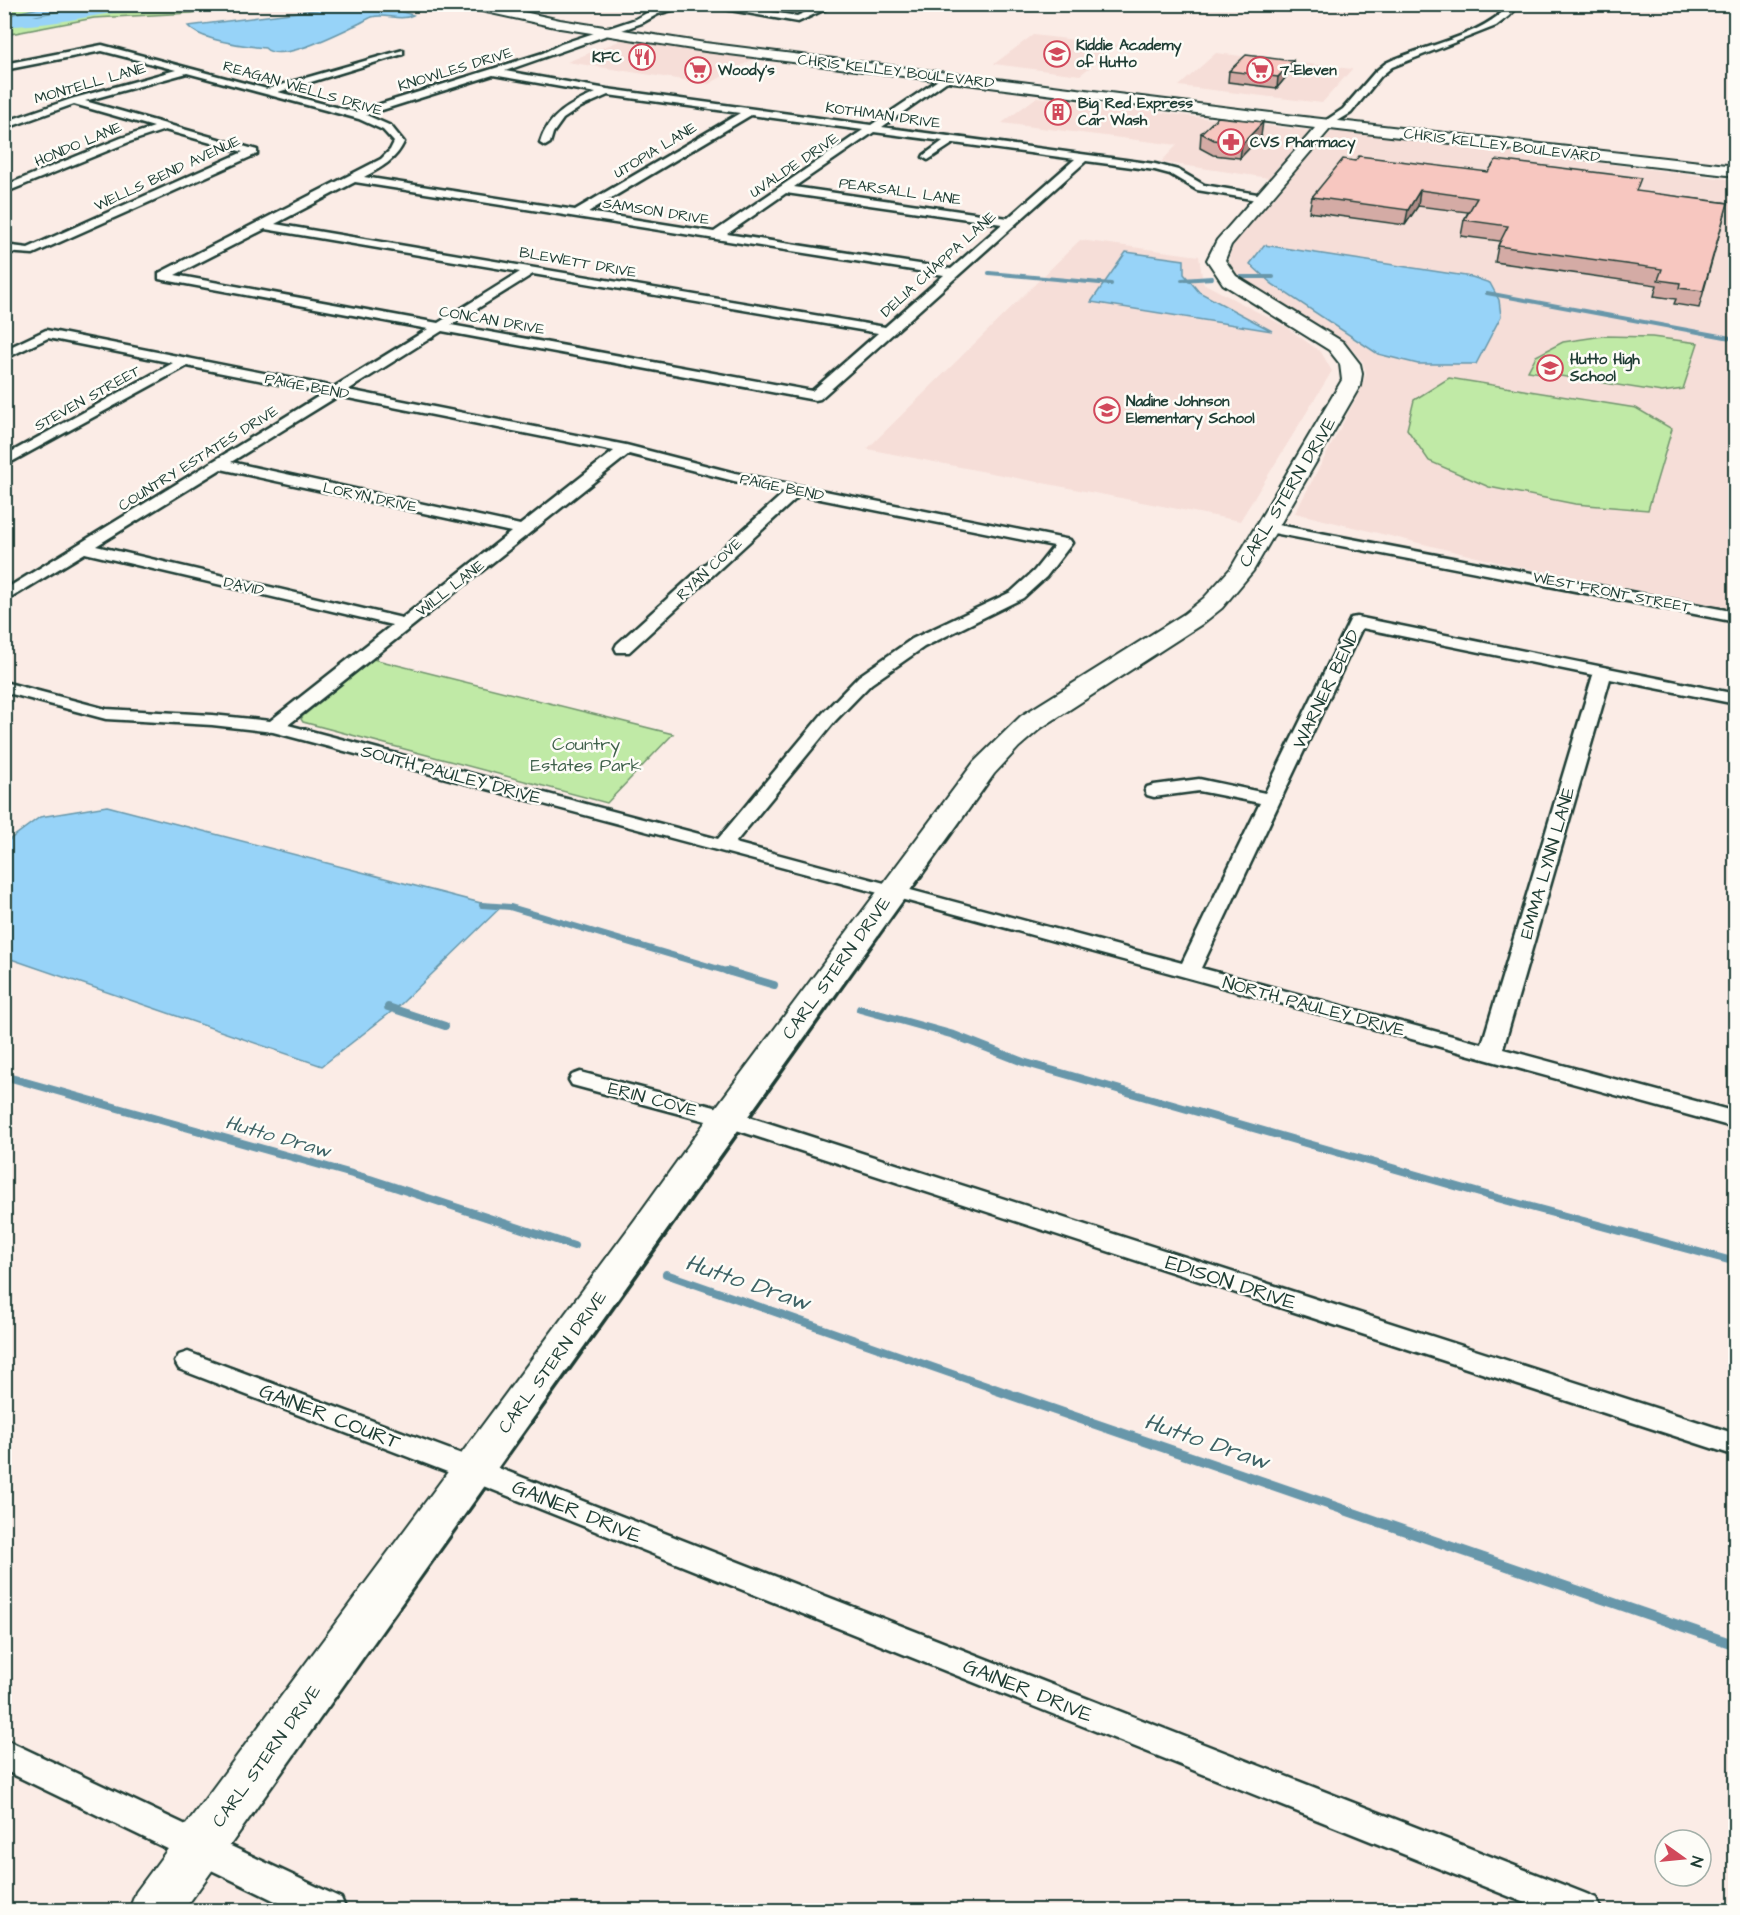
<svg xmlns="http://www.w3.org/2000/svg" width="1740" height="1915" viewBox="0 0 1740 1915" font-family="'Architects Daughter',sans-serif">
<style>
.built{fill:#f6ded8}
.green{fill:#c0eaa6;stroke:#70946d;stroke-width:1.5}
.water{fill:#97d3f8;stroke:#6797aa;stroke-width:1.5}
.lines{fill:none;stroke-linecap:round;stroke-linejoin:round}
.stream-far3{stroke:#6797aa;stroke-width:4}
.stream-far2{stroke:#6797aa;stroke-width:6}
.stream-far1{stroke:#6797aa;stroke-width:8}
.stream{stroke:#6797aa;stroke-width:10}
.river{fill:#97d3f8;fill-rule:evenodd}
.street-casing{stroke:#1f3d34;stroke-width:5}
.secondary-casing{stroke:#1f3d34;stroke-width:4}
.street{fill:#fdfcf7;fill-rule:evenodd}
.secondary{fill:#fdfcf7;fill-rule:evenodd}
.wall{fill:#d4aba5;stroke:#1f3d34;stroke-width:1.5}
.shaded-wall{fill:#ad8b86;stroke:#1f3d34;stroke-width:1.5}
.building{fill:#f7c7c0;stroke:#1f3d34;stroke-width:1.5}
.labels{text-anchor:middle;stroke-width:5;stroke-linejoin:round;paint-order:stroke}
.far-poi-label{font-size:15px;font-weight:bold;fill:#1f3d34;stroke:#fdfcf7;text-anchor:start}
.far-street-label{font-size:15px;fill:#1f3d34;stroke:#fdfcf7}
.street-label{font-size:18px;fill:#1f3d34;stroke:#fdfcf7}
.park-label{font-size:18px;fill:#3f604b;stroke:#fdfcf7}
.water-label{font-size:20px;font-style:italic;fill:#3d6265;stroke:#fdfcf7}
.near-street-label{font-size:21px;fill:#1f3d34;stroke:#fdfcf7}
.near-water-label{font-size:24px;font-style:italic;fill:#3d6265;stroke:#fdfcf7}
</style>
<rect width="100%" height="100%" fill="#fbece6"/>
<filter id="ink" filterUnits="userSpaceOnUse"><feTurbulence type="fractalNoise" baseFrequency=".0167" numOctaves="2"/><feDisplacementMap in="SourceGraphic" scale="12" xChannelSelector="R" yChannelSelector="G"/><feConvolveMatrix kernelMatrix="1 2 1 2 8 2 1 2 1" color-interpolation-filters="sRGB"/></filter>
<g filter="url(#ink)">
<!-- built -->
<g class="built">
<path d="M 1033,35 L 1119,45 L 1080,75 L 994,64 Z"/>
<path d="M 624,39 L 757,57 L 709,84 L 567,62 Z"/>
<path d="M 1216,53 L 1352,69 L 1322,103 L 1179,86 Z"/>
<path d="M 1037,97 L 1310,131 L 1269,178 L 1161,162 L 1177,145 L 1002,123 Z"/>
<path d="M 1338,130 L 1735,180 L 1735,610 L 1510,565 L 1295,513 L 1361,389 L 1366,374 L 1363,362 L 1352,349 L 1335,336 L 1243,281 L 1230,264 L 1229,254 L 1234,243 L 1330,133 Z"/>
<path d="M 1080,240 L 1199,256 L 1203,283 L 1286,327 L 1321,352 L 1332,371 L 1240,521 L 867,449 Z"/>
</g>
<!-- green -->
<g class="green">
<path d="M 5,5 L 242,5 L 191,13 L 94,18 L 5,35 Z"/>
<path d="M 1603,336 L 1652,337 L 1698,343 L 1683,389 L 1662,392 L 1528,371 L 1536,356 L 1563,342 Z"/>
<path d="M 1449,378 L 1636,408 L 1672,429 L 1648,510 L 1575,504 L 1489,487 L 1429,461 L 1407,429 L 1414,400 Z"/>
<path d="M 373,659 L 673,734 L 607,803 L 303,722 L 301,719 L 303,716 Z"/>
</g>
<!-- water -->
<g class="water">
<path d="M 54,4 L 79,5 L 59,11 L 5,23 L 5,16 Z"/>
<path d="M 354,5 L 379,5 L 413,15 C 399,22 386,13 372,17 C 367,19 361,23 356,25 C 338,33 280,64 265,48 C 246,46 200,41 188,26 Z"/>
<path d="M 1264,245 L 1472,277 L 1490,283 L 1499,300 L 1501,316 L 1476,364 L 1418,364 L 1378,354 L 1272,284 L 1250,264 Z"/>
<path d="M 1126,252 L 1184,260 L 1184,274 L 1199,292 L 1272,331 L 1091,302 Z"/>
<path d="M 107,806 L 500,908 L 400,1005 L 322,1066 L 5,957 L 5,843 L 40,817 Z"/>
</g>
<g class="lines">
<!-- stream-far3 -->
<g class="stream-far3">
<path d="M 989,273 L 1111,284"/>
<path d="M 1241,277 L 1273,277"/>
<path d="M 1182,280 L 1212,278"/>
<path d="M 1487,293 L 1736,339"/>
</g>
<!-- stream-far2 -->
<path class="stream-far2" d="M 482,905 L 510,907 L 732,973"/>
<!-- stream-far1 -->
<g class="stream-far1">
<path d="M 727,971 L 774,985"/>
<path d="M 388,1007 L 445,1026"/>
<path d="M 860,1009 L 954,1035 L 1023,1062 L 1490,1196 L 1736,1262"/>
<path d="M 4,1076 L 370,1179 L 574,1246"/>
<path d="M 666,1274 L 998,1390"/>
</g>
<!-- stream -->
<path class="stream" d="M 994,1389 L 1736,1645"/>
<!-- river -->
<path class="river" d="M 107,4 L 163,4 C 153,14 126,11 112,13 C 74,19 44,26 4,26 L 4,16 L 37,16 Z"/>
<!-- street casing -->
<g class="street-casing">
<g id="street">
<path d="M 675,4 L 692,4 L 658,14 L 642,23 L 505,71 L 607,89 L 871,125 L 947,74 L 952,77 L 950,79 L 882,127 L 1155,164 L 1178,170 L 1204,185 L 1263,195 L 1269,198 L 1263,201 L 1197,190 L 1170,174 L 1155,170 L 1086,161 L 820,399 L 815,400 L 442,331 L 348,390 L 626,445 L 735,473 L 1070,540 L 1072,543 L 1046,577 L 1023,598 L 924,647 L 871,684 L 835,721 L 735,843 L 1182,963 L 1260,803 L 1199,791 L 1154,797 L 1147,795 L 1145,791 L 1147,787 L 1154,785 L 1199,779 L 1265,793 L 1351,618 L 1357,617 L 1736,694 L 1736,704 L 1610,679 L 1503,1049 L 1736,1112 L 1736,1128 L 886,895 L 273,732 L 212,725 L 106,719 L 4,692 L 4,682 L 106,709 L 212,715 L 270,721 L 392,625 L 85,553 L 4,602 L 4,590 L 324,393 L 187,366 L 4,466 L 4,456 L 173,363 L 48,338 L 4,359 L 4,350 L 46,330 L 334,387 L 428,329 L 159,279 L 159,273 L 381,159 L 390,150 L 394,142 L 383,130 L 359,119 L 187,73 L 85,101 L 257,150 L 257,154 L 33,254 L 4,252 L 4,245 L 28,248 L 243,152 L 165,130 L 129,142 L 4,193 L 4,186 L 121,138 L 154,127 L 74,104 L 4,129 L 4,122 L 71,99 L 176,70 L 102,51 L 4,70 L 4,64 L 102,45 L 267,89 L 403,50 L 403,54 L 278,92 L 355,112 L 543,53 L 561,44 L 636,19 L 652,10 ZM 493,75 L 596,93 C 571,104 548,115 540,143 L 545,146 L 550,143 L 553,133 L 563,119 L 581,107 L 608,95 L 740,113 L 575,210 L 364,177 C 381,168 396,160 404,142 L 391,126 L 366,115 ZM 751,115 L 863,130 L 714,232 L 588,212 ZM 874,132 L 943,141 L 924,155 L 923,157 L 928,160 L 954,143 L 1075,159 L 1008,218 L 794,187 ZM 355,182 L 944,275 L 885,327 L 275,224 ZM 786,193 L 1002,224 L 951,269 L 727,234 ZM 265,229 L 520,272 L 438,323 L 175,275 ZM 533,274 L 878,333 L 812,391 L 451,325 ZM 338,396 L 614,451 L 520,525 L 231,462 ZM 629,454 L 734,481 L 785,492 L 617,644 L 615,648 L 617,652 L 629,652 L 800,495 L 1054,546 L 1034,571 L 1011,592 L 912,639 L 859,676 L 823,713 L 718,839 L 288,725 ZM 221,469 L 511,532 L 402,618 L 96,546 ZM 1362,628 L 1593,675 L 1482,1044 L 1201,968 Z"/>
<path d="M 696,4 L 720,4 L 797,16 L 824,4 L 836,4 L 798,22 Z"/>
<path d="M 1511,4 L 1520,4 L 1509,16 L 1496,26 L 1392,67 L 1381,76 L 1351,113 L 1331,125 L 1322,123 L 1343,109 L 1375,72 L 1386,63 C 1426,44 1480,38 1511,4 Z"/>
<path d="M 1268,523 L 1736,612 L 1736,622 L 1263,531 L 1260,528 L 1263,525 Z"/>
<path d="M 580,1072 L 734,1112 L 1736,1434 L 1736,1456 L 721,1125 L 572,1085 L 569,1080 L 572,1075 Z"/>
<path d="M 188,1352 L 483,1462 L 1584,1893 L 1596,1898 L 1601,1910 L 1543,1910 L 463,1478 L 179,1369 L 175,1362 L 179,1355 Z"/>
<path d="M 4,1739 L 341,1898 L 346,1910 L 294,1910 L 4,1770 Z"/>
</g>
</g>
<!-- secondary casing -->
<g class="secondary-casing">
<path id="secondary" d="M 462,4 L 488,4 L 560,20 L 705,43 L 1295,116 L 1736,166 L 1736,176 L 1330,129 L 1231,245 L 1225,260 L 1236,276 L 1343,342 L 1360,364 L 1362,374 L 1360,386 L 1253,571 L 1222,608 L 1202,624 L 1041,728 L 1019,747 L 994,774 C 721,1151 453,1531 184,1910 L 129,1910 L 136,1892 L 634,1221 L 714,1110 L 974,762 L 1021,716 L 1184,614 L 1204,598 L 1231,568 L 1342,380 L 1340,364 L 1329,350 L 1223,284 L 1207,260 L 1217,240 L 1315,128 L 705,51 L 560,28 L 468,8 Z"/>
</g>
<!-- street -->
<use href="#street" class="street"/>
<!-- secondary -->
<use href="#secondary" class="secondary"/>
</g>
<!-- wall -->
<g class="wall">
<path d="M 1293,61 L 1291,71 L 1277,88 L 1228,82 L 1229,71 Z"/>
<path d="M 1201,133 L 1261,136 L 1240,158 L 1213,155 L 1200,148 Z"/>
<path d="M 1355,161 L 1638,192 L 1728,203 L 1699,308 L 1674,304 L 1676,299 L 1654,296 L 1657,285 L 1495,262 L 1498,246 L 1500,241 L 1461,236 L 1464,220 L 1468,212 L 1418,206 L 1405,225 L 1309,212 L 1312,197 Z"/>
<path d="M 1736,288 L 1736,313 L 1729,312 Z"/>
</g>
<!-- shaded-wall -->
<g class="shaded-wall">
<path d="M 1293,61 L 1291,71 L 1277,88 L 1278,77 Z"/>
<path d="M 1263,122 L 1261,136 L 1240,158 L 1242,144 Z"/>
<path d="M 1420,190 L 1418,206 L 1405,225 L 1408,210 Z"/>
</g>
<!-- building -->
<g class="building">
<path d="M 1246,55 L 1293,61 L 1278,77 L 1229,71 Z"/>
<path d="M 1218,117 L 1263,122 L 1242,144 L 1214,140 L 1201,133 Z"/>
<path d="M 1359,156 L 1488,172 L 1496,160 L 1641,178 L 1636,191 L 1728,203 L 1703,291 L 1679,288 L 1680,283 L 1658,280 L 1662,269 L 1498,246 L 1508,226 L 1464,220 L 1477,198 L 1420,190 L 1408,210 L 1312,197 L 1343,159 L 1355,161 Z"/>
</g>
</g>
<!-- icons -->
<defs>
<g id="school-ring" transform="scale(1.35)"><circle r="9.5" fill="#fdfcf7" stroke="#d1495b" stroke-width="1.5"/><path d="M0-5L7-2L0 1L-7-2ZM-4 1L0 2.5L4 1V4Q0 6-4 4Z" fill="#d1495b"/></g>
<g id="restaurant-ring" transform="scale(1.35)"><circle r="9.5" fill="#fdfcf7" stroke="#d1495b" stroke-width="1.5"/><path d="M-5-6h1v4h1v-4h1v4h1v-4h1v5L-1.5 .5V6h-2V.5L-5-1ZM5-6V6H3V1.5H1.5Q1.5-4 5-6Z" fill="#d1495b"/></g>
<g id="supermarket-ring" transform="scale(1.35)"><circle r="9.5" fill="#fdfcf7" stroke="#d1495b" stroke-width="1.5"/><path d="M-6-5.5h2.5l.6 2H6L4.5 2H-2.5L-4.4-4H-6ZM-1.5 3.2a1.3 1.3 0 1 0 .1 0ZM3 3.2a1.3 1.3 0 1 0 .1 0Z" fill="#d1495b"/></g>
<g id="building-ring" transform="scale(1.35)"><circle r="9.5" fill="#fdfcf7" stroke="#d1495b" stroke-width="1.5"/><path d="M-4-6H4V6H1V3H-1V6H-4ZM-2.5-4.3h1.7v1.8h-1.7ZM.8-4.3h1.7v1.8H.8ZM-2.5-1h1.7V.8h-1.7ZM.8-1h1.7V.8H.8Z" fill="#d1495b"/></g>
<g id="pharmacy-ring" transform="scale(1.35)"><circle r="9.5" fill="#fdfcf7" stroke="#d1495b" stroke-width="1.5"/><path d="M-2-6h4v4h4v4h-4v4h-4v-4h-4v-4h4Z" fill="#d1495b"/></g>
</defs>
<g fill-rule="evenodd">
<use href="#school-ring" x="1057" y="54"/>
<use href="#restaurant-ring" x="642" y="57"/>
<use href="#supermarket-ring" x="698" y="70"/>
<use href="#supermarket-ring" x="1260" y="70"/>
<use href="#building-ring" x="1058" y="112"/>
<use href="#pharmacy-ring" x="1231" y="142"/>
<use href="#school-ring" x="1550" y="368"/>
<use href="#school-ring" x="1107" y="410"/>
</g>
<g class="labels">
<!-- far-poi labels -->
<g class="far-poi-label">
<text x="1076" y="50">Kiddie Academy<tspan x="1076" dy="17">of Hutto</tspan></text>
<text x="622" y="62" text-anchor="end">KFC</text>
<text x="718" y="75">Woody's</text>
<text x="1280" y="75">7-Eleven</text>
<text x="1078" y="108">Big Red Express<tspan x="1078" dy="17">Car Wash</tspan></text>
<text x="1250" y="147">CVS Pharmacy</text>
<text x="1570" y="364">Hutto High<tspan x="1570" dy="17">School</tspan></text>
<text x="1126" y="406">Nadine Johnson<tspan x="1126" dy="17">Elementary School</tspan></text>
</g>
<!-- far-street labels -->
<g class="far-street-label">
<text transform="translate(455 69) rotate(-17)" y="5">KNOWLES DRIVE</text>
<text transform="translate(896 71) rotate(7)" y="5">CHRIS KELLEY BOULEVARD</text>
<text transform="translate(90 83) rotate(-16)" y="5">MONTELL LANE</text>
<text transform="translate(303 88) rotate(16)" y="5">REAGAN WELLS DRIVE</text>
<text transform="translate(883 115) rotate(8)" y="5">KOTHMAN DRIVE</text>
<text transform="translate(78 144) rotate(-23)" y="5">HONDO LANE</text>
<text transform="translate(1502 145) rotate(7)" y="5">CHRIS KELLEY BOULEVARD</text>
<text transform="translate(655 150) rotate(-31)" y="5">UTOPIA LANE</text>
<text transform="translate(794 165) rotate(-34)" y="5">UVALDE DRIVE</text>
<text transform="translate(167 173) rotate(-25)" y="5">WELLS BEND AVENUE</text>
<text transform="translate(900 191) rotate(8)" y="5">PEARSALL LANE</text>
<text transform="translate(656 211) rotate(9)" y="5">SAMSON DRIVE</text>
<text transform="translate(578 262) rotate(10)" y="5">BLEWETT DRIVE</text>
<text transform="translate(938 264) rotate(-42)" y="5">DELIA CHAPPA LANE</text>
<text transform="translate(492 320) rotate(10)" y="5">CONCAN DRIVE</text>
<text transform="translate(307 386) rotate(11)" y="5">PAIGE BEND</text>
<text transform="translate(87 398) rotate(-29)" y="5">STEVEN STREET</text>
<text transform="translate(198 458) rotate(-32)" y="5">COUNTRY ESTATES DRIVE</text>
<text transform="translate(782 487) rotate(12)" y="5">PAIGE BEND</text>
<text transform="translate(370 497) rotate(12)" y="5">LORYN DRIVE</text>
<text transform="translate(709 569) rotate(-43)" y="5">RYAN COVE</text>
<text transform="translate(244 586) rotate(13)" y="5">DAVID</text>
<text transform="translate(450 588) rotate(-38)" y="5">WILL LANE</text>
<text transform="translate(1612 592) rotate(11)" y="5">WEST FRONT STREET</text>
</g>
<!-- street labels -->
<g class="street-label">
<text transform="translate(1287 492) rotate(-59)" y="6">CARL STERN DRIVE</text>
<text transform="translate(1326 689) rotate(-64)" y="6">WARNER BEND</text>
<text transform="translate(451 774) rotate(15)" y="6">SOUTH PAULEY DRIVE</text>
<text transform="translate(1547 863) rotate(-74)" y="6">EMMA LYNN LANE</text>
<text transform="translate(836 968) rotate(-54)" y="6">CARL STERN DRIVE</text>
<text transform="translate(1314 1006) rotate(15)" y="6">NORTH PAULEY DRIVE</text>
<text transform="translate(653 1099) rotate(15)" y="6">ERIN COVE</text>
<text transform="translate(552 1362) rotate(-54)" y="6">CARL STERN DRIVE</text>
<text transform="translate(266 1756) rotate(-54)" y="6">CARL STERN DRIVE</text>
</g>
<!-- park labels -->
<g class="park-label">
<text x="586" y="750">Country<tspan x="586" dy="21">Estates Park</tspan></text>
</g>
<!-- water labels -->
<g class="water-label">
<text transform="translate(278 1136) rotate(16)" y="7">Hutto Draw</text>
</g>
<!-- near-street labels -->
<g class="near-street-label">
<text transform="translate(1231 1282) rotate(18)" y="7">EDISON DRIVE</text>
<text transform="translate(330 1416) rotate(21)" y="7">GAINER COURT</text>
<text transform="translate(577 1511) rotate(22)" y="7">GAINER DRIVE</text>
<text transform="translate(1028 1690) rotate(22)" y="7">GAINER DRIVE</text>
</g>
<!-- near-water labels -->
<g class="near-water-label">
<text transform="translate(748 1282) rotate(19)" y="8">Hutto Draw</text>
<text transform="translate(1207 1441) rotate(19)" y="8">Hutto Draw</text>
</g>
</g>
<!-- margin -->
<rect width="1740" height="1915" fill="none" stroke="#fdfcf7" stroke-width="24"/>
<rect x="12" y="12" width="1716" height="1891" fill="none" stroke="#1f3d34" stroke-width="2" filter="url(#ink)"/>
<!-- north arrow -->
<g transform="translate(1683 1858) rotate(105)"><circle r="28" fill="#fdfcf7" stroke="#a4b0a9" stroke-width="1.5"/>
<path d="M0-4.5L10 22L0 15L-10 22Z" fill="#d1495b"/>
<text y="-9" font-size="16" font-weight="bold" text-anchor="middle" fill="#1f3d34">N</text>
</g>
</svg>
